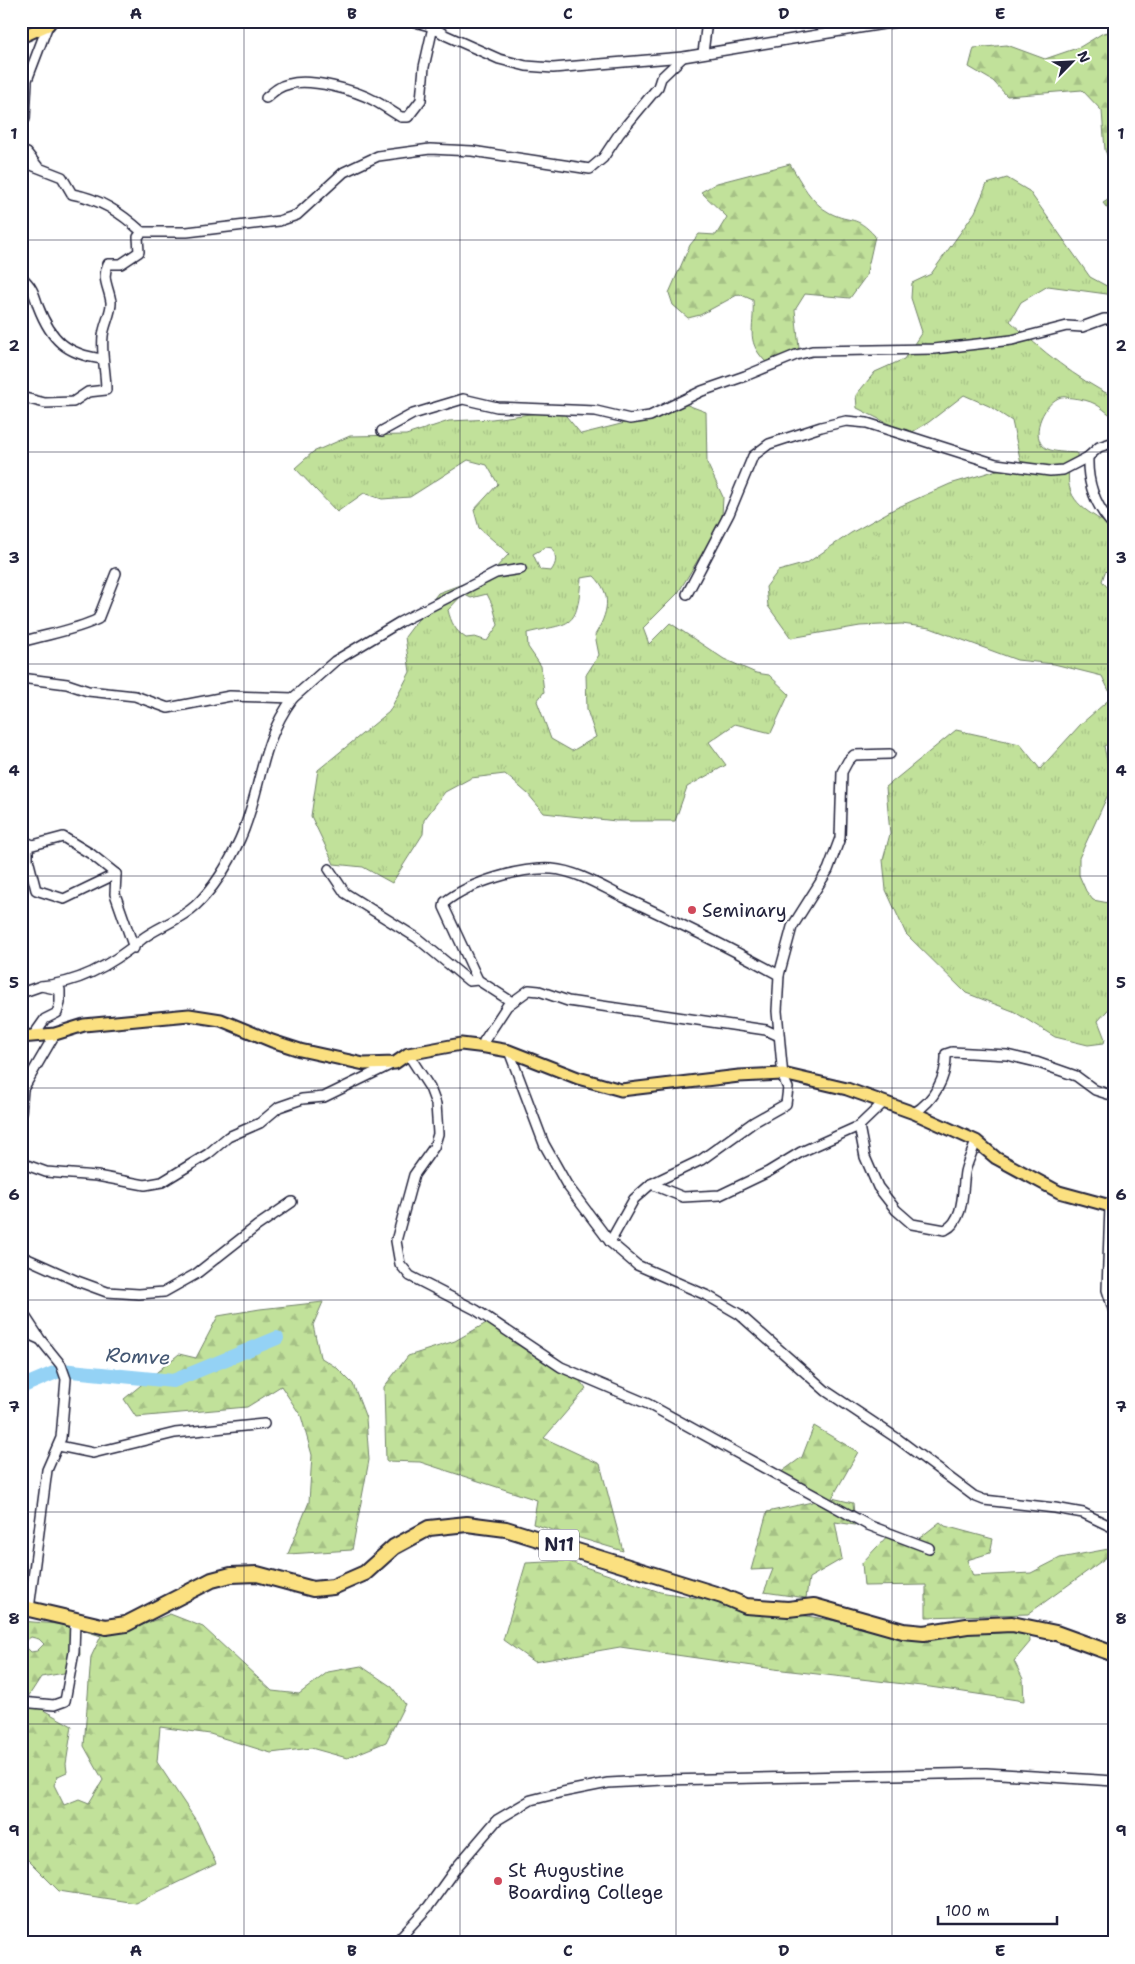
<svg xmlns="http://www.w3.org/2000/svg" width="1135" height="1964" viewBox="0 0 1135 1964" font-family="'Shantell Sans',sans-serif">
<style>
.grass{fill:url(#grass-tufts);stroke:#72826a;fill-rule:evenodd}
.forest{fill:url(#forest-firs);stroke:#72826a;fill-rule:evenodd}
.lines{fill:none;stroke-linecap:round;stroke-linejoin:round}
.river{stroke:#94d2f5;stroke-width:14}
.minor-casing{stroke:#22223b;stroke-width:12}
.major-casing{stroke:#22223b;stroke-width:15}
.highway-casing{stroke:#22223b;stroke-width:18}
.minor{stroke:#fff;stroke-width:9}
.major{stroke:#fbe080;stroke-width:11}
.highway{stroke:#fbe080;stroke-width:14}
.grid{fill:none;stroke:#22223b;stroke-width:1;stroke-opacity:0.55}
.poi-dot{fill:#d1495b;stroke:#fff;stroke-width:2}
.labels{text-anchor:middle;stroke-width:4.5;stroke-linejoin:round;paint-order:stroke}
.shield{fill:#fff;stroke:#646476;stroke-width:1}
.shield-label{font-size:18px;font-weight:bold;fill:#22223b}
.poi-label{font-size:19px;fill:#22223b;stroke:#fff;text-anchor:start}
.water-label{font-size:20px;font-style:italic;fill:#445773;stroke:#fff}
.neatline{fill:none;stroke:#22223b;stroke-width:2}
.grid-label{font-size:16px;text-anchor:middle;font-weight:bold;fill:#22223b}
</style>
<defs>
<pattern id="grass-tufts" width="24" height="20" patternUnits="userSpaceOnUse" patternTransform="scale(1.25)"><rect width="24" height="20" fill="#c1e19a"/><path d="M3 7l-1-3M5 7V3M7 7l1-3M15 17l-1-3M17 17v-4M19 17l1-3" fill="none" stroke="#a6c186"/></pattern>
<pattern id="forest-firs" width="22" height="20" patternUnits="userSpaceOnUse" patternTransform="scale(1.25)"><rect width="22" height="20" fill="#c1e19a"/><path d="M5 1l3.5 6h-7zM16 11l3.5 6h-7z" fill="#a6c186"/></pattern>
</defs>
<rect width="100%" height="100%" fill="#fff"/>
<filter id="ink" filterUnits="userSpaceOnUse"><feTurbulence type="fractalNoise" baseFrequency=".02" numOctaves="2"/><feDisplacementMap in="SourceGraphic" scale="10" xChannelSelector="R" yChannelSelector="G"/><feConvolveMatrix kernelMatrix="1 2 1 2 8 2 1 2 1" color-interpolation-filters="sRGB"/></filter>
<g filter="url(#ink)">
<!-- grass -->
<g class="grass">
<path d="M 1007,178 L 1029,191 L 1090,277 L 1114,290 L 1114,295 L 1048,286 L 1021,302 L 1010,321 C 1042,351 1075,378 1114,397 L 1114,418 C 1097,404 1094,401 1073,398 C 1069,398 1065,396 1061,397 C 1045,402 1030,432 1043,446 C 1050,453 1068,452 1077,453 L 1078,466 L 1069,470 C 1064,504 1091,512 1114,529 L 1114,569 L 1105,572 L 1102,581 L 1109,589 L 1114,588 L 1111,601 L 1114,606 L 1114,741 L 1104,746 L 1112,786 L 1079,858 L 1079,875 L 1086,891 L 1093,900 L 1114,904 L 1114,1003 L 1098,1021 L 1105,1039 L 1104,1043 L 1088,1045 L 1055,1037 L 1013,1011 L 966,993 L 906,934 L 886,890 L 883,860 L 890,834 L 886,787 L 956,730 L 1020,744 L 1040,769 L 1081,724 L 1112,697 L 1102,676 L 1054,664 L 1017,660 L 930,628 L 902,624 L 860,626 L 791,638 L 768,606 L 766,587 L 778,571 L 807,563 L 851,533 L 894,509 L 950,484 L 1021,463 L 1012,421 L 989,406 L 964,395 L 929,422 L 909,434 L 857,408 L 856,395 L 875,372 L 904,359 L 922,332 L 911,298 L 912,283 L 931,274 L 975,212 L 987,184 Z"/>
<path d="M 682,403 L 706,412 L 707,463 L 723,497 L 721,535 L 699,558 L 678,593 L 643,628 L 649,644 L 670,623 L 724,659 L 756,673 L 769,675 L 789,694 L 771,733 L 735,724 L 709,742 L 726,765 L 687,787 L 675,821 L 616,821 L 544,813 L 528,794 L 505,774 L 471,778 L 445,792 L 424,820 L 423,834 L 392,883 L 363,867 L 334,864 L 311,816 L 318,770 L 389,712 L 410,672 L 405,637 L 438,593 L 490,574 L 509,554 L 479,528 L 474,510 L 498,484 L 487,465 L 468,460 L 410,497 L 382,499 L 364,493 L 337,512 L 295,468 L 313,452 L 350,436 L 406,435 L 449,421 L 492,419 L 561,410 L 581,434 L 653,416 ZM 546,547 L 552,548 C 557,557 557,563 551,571 L 540,570 L 533,554 ZM 594,576 C 613,595 608,613 595,635 L 599,655 L 586,675 L 587,710 L 596,737 L 572,751 L 551,739 L 537,701 L 544,692 L 541,666 L 528,647 L 527,633 C 572,622 577,630 581,578 ZM 463,594 L 471,598 L 487,594 L 493,606 L 498,625 L 487,641 L 475,637 L 466,638 C 455,631 451,622 448,610 Z"/>
</g>
<!-- forest -->
<g class="forest">
<path d="M 1114,31 L 1114,172 L 1105,150 L 1102,111 L 1082,90 L 1007,96 L 993,81 L 969,67 L 974,48 L 1007,45 L 1045,59 L 1080,47 L 1103,33 Z"/>
<path d="M 790,164 C 801,182 811,203 830,213 C 852,224 855,214 875,236 L 866,276 L 850,298 L 805,294 L 795,310 L 799,348 L 783,364 L 771,367 C 743,341 755,332 753,300 L 739,294 L 700,315 L 688,318 L 673,305 L 669,293 L 690,245 L 699,234 L 716,235 L 727,217 L 701,192 L 717,183 Z"/>
<path d="M 1114,196 L 1114,217 L 1103,203 Z"/>
<path d="M 323,1302 L 313,1325 L 320,1357 L 337,1368 L 353,1384 L 366,1418 L 369,1460 L 352,1550 L 288,1554 L 309,1502 L 312,1455 L 301,1416 L 281,1386 L 247,1407 L 136,1417 L 124,1399 L 179,1354 L 196,1358 L 218,1316 L 260,1309 Z"/>
<path d="M 495,1318 L 574,1373 L 586,1389 L 544,1438 L 600,1464 L 623,1551 L 533,1524 L 537,1500 L 420,1462 L 386,1461 L 384,1387 L 408,1356 L 455,1341 Z"/>
<path d="M 814,1426 L 858,1452 L 832,1498 L 853,1503 L 855,1525 L 835,1522 L 842,1559 L 809,1578 L 806,1598 L 764,1592 L 773,1569 L 751,1570 L 767,1512 L 812,1502 L 815,1490 L 780,1473 L 802,1457 Z"/>
<path d="M 940,1522 L 945,1526 L 993,1539 L 990,1553 L 967,1560 L 973,1576 L 1031,1573 L 1060,1558 L 1114,1548 L 1114,1552 L 1028,1614 L 926,1617 L 926,1585 L 864,1586 L 862,1563 L 892,1531 L 917,1540 Z"/>
<path d="M 567,1561 L 660,1592 L 928,1636 L 1029,1627 L 1030,1642 L 1014,1661 L 1023,1679 L 1024,1701 L 930,1687 L 774,1669 L 620,1647 L 534,1662 L 503,1640 L 526,1563 Z"/>
<path d="M 170,1614 L 203,1627 L 272,1691 L 299,1694 L 328,1672 L 361,1666 L 392,1687 L 405,1704 L 386,1742 L 347,1758 L 311,1748 L 271,1753 L 210,1734 L 160,1727 L 157,1762 L 197,1822 L 216,1864 L 135,1903 L 59,1891 L 21,1853 L 21,1621 L 130,1630 ZM 79,1629 L 101,1636 L 91,1657 L 84,1746 L 103,1780 L 89,1803 L 79,1799 L 64,1805 L 54,1785 L 58,1776 L 67,1772 L 66,1764 L 72,1726 L 45,1711 L 28,1697 L 41,1677 L 64,1673 L 80,1655 ZM 31,1637 L 39,1639 L 44,1644 L 37,1651 L 31,1652 L 27,1648 L 25,1641 Z"/>
</g>
<g class="lines">
<!-- river -->
<path class="river" d="M 21,1387 L 61,1370 L 173,1381 L 277,1338"/>
<!-- minor casing -->
<g class="minor-casing">
<g id="minor">
<path d="M 411,21 L 433,27 L 445,35 L 499,59 L 526,66 L 553,68 L 683,57 L 902,21"/>
<path d="M 703,53 L 707,21"/>
<path d="M 266,98 C 273,92 279,86 289,84 C 311,78 355,90 375,101 C 384,106 392,112 401,117 L 408,117 L 421,100 L 424,67 L 433,27"/>
<path d="M 21,122 L 25,119 L 27,80 L 48,25"/>
<path d="M 21,151 L 27,153 L 38,167"/>
<path d="M 21,161 L 62,177 L 72,194 C 100,199 120,212 142,232 L 138,237 L 139,252 L 121,264 L 108,264 C 101,279 109,287 111,302 C 112,311 104,325 103,336 C 101,354 106,372 106,390 L 88,392 L 73,402 L 45,403 L 21,397"/>
<path d="M 142,232 L 187,232 L 279,221 L 297,215 L 344,172 L 378,156 L 430,149 L 472,151 L 590,169 L 603,158 L 619,134 L 658,87 L 661,78 L 683,57"/>
<path d="M 21,277 C 32,286 34,293 38,306 C 51,340 66,354 102,359"/>
<path d="M 382,431 L 413,414 L 463,399 L 497,407 L 596,411 L 630,419 L 650,416 L 702,391 L 745,376 L 796,355 L 812,351 L 934,349 L 1012,340 L 1067,326 L 1082,327 L 1104,319 L 1114,319"/>
<path d="M 1114,442 L 1099,447 L 1088,457 C 1087,483 1095,506 1114,526"/>
<path d="M 687,594 L 729,514 L 753,456 L 769,444 L 821,427 L 846,421 L 867,423 L 996,464 L 1050,471 L 1063,470 L 1088,457"/>
<path d="M 21,642 C 47,634 74,631 98,619 L 116,573"/>
<path d="M 21,678 L 67,684 L 88,691 L 135,696 L 168,708 L 230,696 L 293,698 C 259,744 262,790 240,839 C 230,861 214,888 196,905 C 179,921 157,927 142,939 C 113,964 79,983 41,986 L 60,990 L 60,1003 L 57,1013 L 45,1019 L 33,1036"/>
<path d="M 293,698 L 335,661 L 400,622 L 496,573 L 521,569"/>
<path d="M 63,837 L 91,854 L 116,874 L 64,899 L 36,890 L 28,859 L 28,843 L 33,845 Z"/>
<path d="M 329,869 L 345,893 L 417,938 L 469,981 L 478,980 L 512,1002"/>
<path d="M 116,874 L 115,894 L 134,948"/>
<path d="M 478,980 L 444,907 L 445,902 C 470,882 522,867 552,869 C 577,871 601,886 623,897 C 675,921 728,947 779,975"/>
<path d="M 21,993 L 41,986"/>
<path d="M 486,1047 L 484,1041 L 507,1006 L 529,990 L 539,991 L 568,1001 L 766,1030 L 779,1036"/>
<path d="M 509,1051 L 544,1144 L 567,1185 L 610,1242 L 637,1265 L 708,1296 L 739,1314 L 826,1391 L 898,1439 L 974,1496 L 984,1500 L 1055,1508 L 1083,1513 L 1114,1528"/>
<path d="M 408,1054 L 430,1088 L 436,1104 L 438,1134 L 434,1147 L 414,1175 L 396,1241 L 400,1264 L 410,1276 L 476,1310 L 561,1367 L 648,1404 L 868,1525 L 929,1548"/>
<path d="M 21,1113 L 23,1089 L 55,1034"/>
<path d="M 914,1113 C 934,1101 947,1077 946,1054 L 952,1052 L 1007,1055 L 1036,1062 L 1076,1076 L 1095,1090 L 1114,1096"/>
<path d="M 859,1126 L 865,1157 L 878,1187 L 896,1210 L 912,1224 L 945,1230 C 965,1220 962,1190 965,1172 C 967,1162 973,1151 976,1141"/>
<path d="M 21,1163 L 46,1172 L 97,1176 L 145,1185 L 162,1182 L 208,1154 L 228,1137 L 260,1123 L 279,1107 L 302,1099 L 324,1097 L 392,1064"/>
<path d="M 651,1184 L 683,1197 L 720,1195 L 768,1172 L 801,1152 L 859,1126 L 883,1103"/>
<path d="M 1110,1206 L 1107,1290 L 1114,1312"/>
<path d="M 610,1242 L 634,1199 L 651,1184 L 701,1160 L 754,1122 L 786,1104 L 788,1088 L 783,1077 L 777,1011 L 779,975 L 792,927 L 828,870 L 840,838 L 842,772 L 848,761 L 854,755 L 890,754"/>
<path d="M 21,1256 L 77,1281 L 107,1292 L 139,1294 L 164,1292 L 196,1274 L 257,1226 L 292,1202"/>
<path d="M 21,1310 L 40,1339 L 61,1365 L 66,1379 L 61,1438 L 47,1470 L 29,1609"/>
<path d="M 21,1331 L 39,1339"/>
<path d="M 59,1446 L 93,1453 L 175,1433 L 264,1424"/>
<path d="M 21,1702 L 54,1705 L 65,1701 L 74,1652 L 75,1621"/>
<path d="M 395,1943 L 428,1907 L 456,1868 L 497,1820 L 531,1800 L 563,1792 L 608,1783 L 663,1780 L 986,1773 L 1114,1781"/>
</g>
</g>
<!-- major casing -->
<g class="major-casing">
<g id="major">
<path d="M 21,37 L 48,25 L 51,21"/>
<path d="M 21,1037 L 55,1034 L 84,1025 L 189,1015 L 221,1020 L 272,1041 L 300,1050 L 364,1064 L 395,1063 L 408,1054 L 461,1044 L 486,1047 L 509,1051 L 578,1078 L 621,1090 L 739,1076 L 783,1074 L 847,1089 L 914,1113 L 976,1141 L 996,1158 L 1059,1192 L 1114,1207"/>
</g>
</g>
<!-- highway casing -->
<g class="highway-casing">
<path id="highway" d="M 21,1610 L 29,1609 L 106,1627 L 126,1624 L 212,1580 L 231,1575 L 257,1574 L 313,1589 L 333,1587 L 365,1573 L 394,1547 L 429,1528 L 467,1524 L 506,1529 L 722,1596 L 746,1606 L 788,1609 L 814,1606 L 903,1631 L 924,1633 L 967,1626 L 1012,1624 L 1056,1633 L 1114,1654"/>
</g>
<!-- minor -->
<use href="#minor" class="minor"/>
<!-- major -->
<use href="#major" class="major"/>
<!-- highway -->
<use href="#highway" class="highway"/>
</g>
</g>
<!-- grid -->
<path class="grid" d="M 244,21 L 244,1943M 460,21 L 460,1943M 676,21 L 676,1943M 892,21 L 892,1943M 21,240 L 1114,240M 21,452 L 1114,452M 21,664 L 1114,664M 21,876 L 1114,876M 21,1088 L 1114,1088M 21,1300 L 1114,1300M 21,1512 L 1114,1512M 21,1724 L 1114,1724"/>
<!-- markers -->
<g class="poi-dot">
<circle cx="692" cy="910" r="5"/>
<circle cx="498" cy="1881" r="5"/>
</g>
<g class="labels">
<!-- shield labels -->
<rect class="shield" x="539" y="1529.5" width="40" height="31" rx="4"/>
<g class="shield-label">
<text x="559" y="1551">N11</text>
</g>
<!-- poi labels -->
<g class="poi-label">
<text x="702" y="917">Seminary</text>
<text x="508" y="1877">St Augustine<tspan x="508" dy="22">Boarding College</tspan></text>
</g>
<!-- water labels -->
<g class="water-label">
<text transform="translate(138 1356) rotate(3)" y="7">Romve</text>
</g>
</g>
<!-- margin -->
<rect width="1135" height="1964" fill="none" stroke="#fff" stroke-width="55"/>
<!-- north arrow -->
<g transform="translate(1072 62) rotate(66)" stroke="#ffffff" stroke-width="4" paint-order="stroke">
<path d="M0-4L9 19L0 12L-9 19Z" fill="#22223b"/>
<text y="-8" font-size="14" font-weight="bold" text-anchor="middle" fill="#22223b">N</text>
</g>
<!-- scale -->
<path d="M938 1916v8h119v-8" fill="none" stroke="#22223b" stroke-width="2.5"/>
<text x="945" y="1916" font-size="15" fill="#22223b" stroke="#ffffff" stroke-width="4" paint-order="stroke">100 m</text>
<rect x="28" y="28" width="1080" height="1908" class="neatline"/>
<g class="grid-label">
<text x="136" y="19">A</text>
<text x="352" y="19">B</text>
<text x="568" y="19">C</text>
<text x="784" y="19">D</text>
<text x="1000" y="19">E</text>
<text x="14" y="139">1</text>
<text x="1121" y="139">1</text>
<text x="14" y="351">2</text>
<text x="1121" y="351">2</text>
<text x="14" y="563">3</text>
<text x="1121" y="563">3</text>
<text x="14" y="776">4</text>
<text x="1121" y="776">4</text>
<text x="14" y="988">5</text>
<text x="1121" y="988">5</text>
<text x="14" y="1200">6</text>
<text x="1121" y="1200">6</text>
<text x="14" y="1412">7</text>
<text x="1121" y="1412">7</text>
<text x="14" y="1624">8</text>
<text x="1121" y="1624">8</text>
<text x="14" y="1836">9</text>
<text x="1121" y="1836">9</text>
<text x="136" y="1956">A</text>
<text x="352" y="1956">B</text>
<text x="568" y="1956">C</text>
<text x="784" y="1956">D</text>
<text x="1000" y="1956">E</text>
</g>
</svg>
